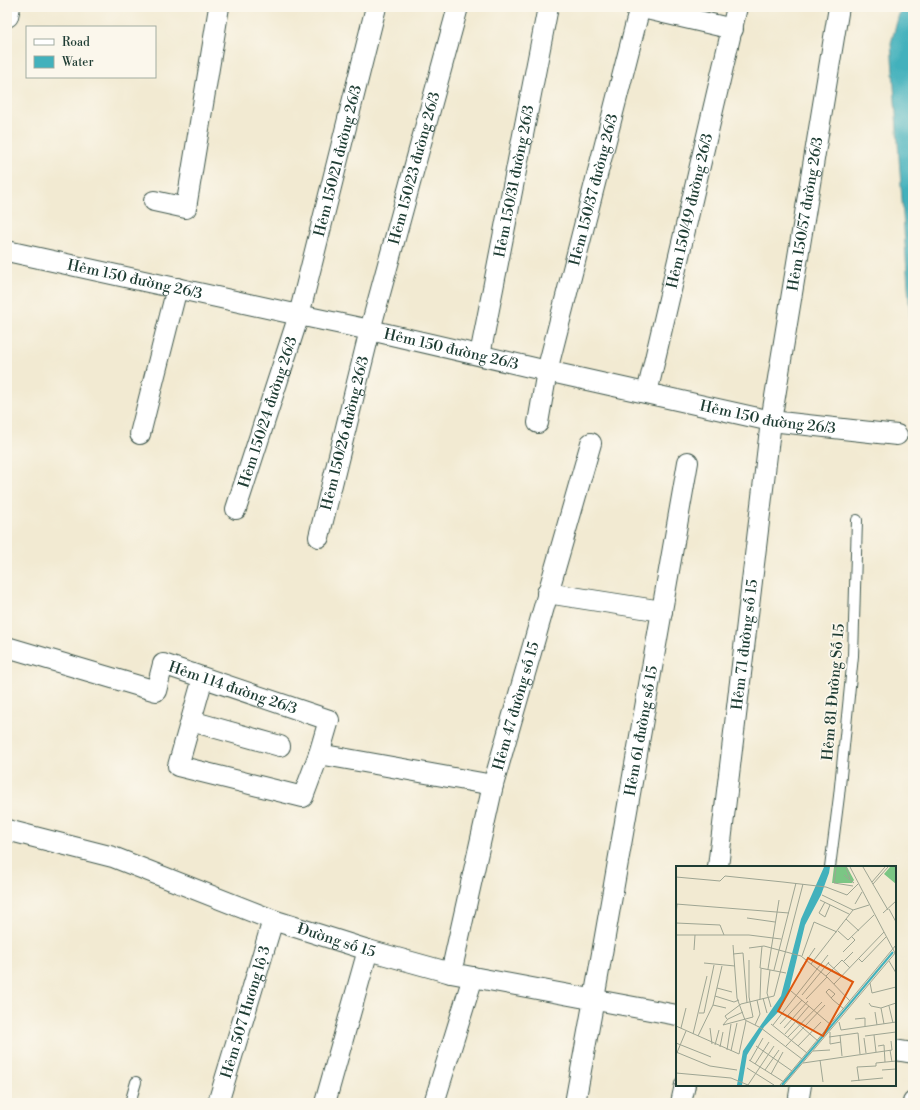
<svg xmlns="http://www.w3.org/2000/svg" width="920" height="1110" viewBox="0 0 920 1110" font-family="'Libre Bodoni',serif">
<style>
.water{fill:#42b1bc;stroke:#307778}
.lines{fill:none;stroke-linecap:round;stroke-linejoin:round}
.lane-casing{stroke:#3f574c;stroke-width:12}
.street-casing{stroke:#3f574c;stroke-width:22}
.secondary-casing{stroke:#3f574c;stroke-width:24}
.lane{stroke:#fff;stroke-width:10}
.street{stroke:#fff;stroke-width:20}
.secondary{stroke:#fff;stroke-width:22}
.labels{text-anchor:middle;stroke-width:3.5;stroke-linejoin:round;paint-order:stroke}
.street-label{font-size:15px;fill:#1f3d34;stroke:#fbf7ec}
.inset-river{fill:none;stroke:#42b1bc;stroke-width:2}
.inset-road{fill:none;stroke:#9ea593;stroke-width:1}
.view{fill:#de580e;fill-opacity:0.15;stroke:#de580e;stroke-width:2}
.inset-edge{fill:none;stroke:#1f3d34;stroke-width:2}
</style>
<rect width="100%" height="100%" fill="#fbf7ec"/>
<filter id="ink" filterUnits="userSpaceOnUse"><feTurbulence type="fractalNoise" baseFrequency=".025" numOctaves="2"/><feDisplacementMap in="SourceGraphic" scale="8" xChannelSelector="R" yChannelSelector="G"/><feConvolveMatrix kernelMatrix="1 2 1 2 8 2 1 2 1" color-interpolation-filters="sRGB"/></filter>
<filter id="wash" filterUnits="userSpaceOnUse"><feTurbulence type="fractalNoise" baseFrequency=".012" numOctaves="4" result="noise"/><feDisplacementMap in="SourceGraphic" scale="16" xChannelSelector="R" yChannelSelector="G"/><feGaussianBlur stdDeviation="0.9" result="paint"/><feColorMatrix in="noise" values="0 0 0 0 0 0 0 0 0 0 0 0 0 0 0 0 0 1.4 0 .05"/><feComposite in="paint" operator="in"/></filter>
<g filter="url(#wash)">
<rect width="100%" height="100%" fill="#f2ead2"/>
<!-- water -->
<path class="water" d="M 901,7 L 913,7 L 913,357 L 891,43 Z"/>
</g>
<g filter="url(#ink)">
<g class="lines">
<!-- lane casing -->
<g class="lane-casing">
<g id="lane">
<path d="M 830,867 L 839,796 L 853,656 L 857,520"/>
<path d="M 130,1103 L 136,1082"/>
</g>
</g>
<!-- street casing -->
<g class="street-casing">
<g id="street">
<path d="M 638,7 L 733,29"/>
<path d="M 154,201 L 186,208 L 219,7"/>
<path id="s1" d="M 7,251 L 299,315 L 370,330 L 547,371 L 771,421 L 897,435"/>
<path id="s2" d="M 480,355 L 548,7"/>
<path id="s3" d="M 647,393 L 737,7"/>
<path id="s4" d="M 538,423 L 547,371 L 640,7"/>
<path d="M 140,434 L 177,288"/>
<path id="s5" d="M 236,509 L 299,315 L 376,7"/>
<path id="s6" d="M 319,537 L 370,330 L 458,7"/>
<path d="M 547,593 L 662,611"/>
<path id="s7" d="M 7,647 L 156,691 L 163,664 L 329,720 L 319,754 L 303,797 L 178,766 L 203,678"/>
<path d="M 191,721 L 280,746"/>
<path d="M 319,754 L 493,785"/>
<path id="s8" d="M 7,830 L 113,857 L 273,920 L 368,950 L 451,973 L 677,1015"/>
<path id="s9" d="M 718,867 L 771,421 L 839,7"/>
<path id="s10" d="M 451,973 L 493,785 L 591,443"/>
<path d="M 895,1050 L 913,1053"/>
<path id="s11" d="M 218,1103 L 273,920"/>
<path d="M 325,1103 L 368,950"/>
<path d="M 434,1103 L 473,977"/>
<path id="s12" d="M 575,1103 L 594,999 L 688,462"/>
<path d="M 681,1103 L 685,1085"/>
<path d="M 798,1103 L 801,1085"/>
<path d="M 913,1103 L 913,1102"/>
</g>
</g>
<!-- secondary casing -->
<g class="secondary-casing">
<path id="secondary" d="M 7,16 L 9,7"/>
</g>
<!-- lane -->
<use href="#lane" class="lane"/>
<!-- street -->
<use href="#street" class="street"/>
<!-- secondary -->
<use href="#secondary" class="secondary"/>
</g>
</g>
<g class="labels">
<!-- street labels -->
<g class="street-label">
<text dy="5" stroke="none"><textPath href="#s5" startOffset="363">Hẻm 150/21 đường 26/3</textPath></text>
<text dy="5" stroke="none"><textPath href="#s6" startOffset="381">Hẻm 150/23 đường 26/3</textPath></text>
<text dy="5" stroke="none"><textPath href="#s2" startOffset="177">Hẻm 150/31 đường 26/3</textPath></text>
<text dy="5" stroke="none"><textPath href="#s4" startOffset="240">Hẻm 150/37 đường 26/3</textPath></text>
<text dy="5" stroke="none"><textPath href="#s3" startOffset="187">Hẻm 150/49 đường 26/3</textPath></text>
<text dy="5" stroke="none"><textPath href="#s9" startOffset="659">Hẻm 150/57 đường 26/3</textPath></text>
<text dy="5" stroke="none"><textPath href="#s1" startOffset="131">Hẻm 150 đường 26/3</textPath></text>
<text dy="5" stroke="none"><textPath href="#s1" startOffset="455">Hẻm 150 đường 26/3</textPath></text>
<text dy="5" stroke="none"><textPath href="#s5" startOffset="102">Hẻm 150/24 đường 26/3</textPath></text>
<text dy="5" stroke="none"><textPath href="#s1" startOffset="779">Hẻm 150 đường 26/3</textPath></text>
<text dy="5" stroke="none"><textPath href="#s6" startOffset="107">Hẻm 150/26 đường 26/3</textPath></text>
<text dy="5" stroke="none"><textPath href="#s9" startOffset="224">Hẻm 71 đường số 15</textPath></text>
<text dy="5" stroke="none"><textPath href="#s7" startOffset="257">Hẻm 114 đường 26/3</textPath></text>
<text transform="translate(833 692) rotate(-85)" y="5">Hẻm 81 Đường Số 15</text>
<text dy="5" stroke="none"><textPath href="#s10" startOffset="275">Hẻm 47 đường số 15</textPath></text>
<text dy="5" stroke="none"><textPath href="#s12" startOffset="378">Hẻm 61 đường số 15</textPath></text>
<text dy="5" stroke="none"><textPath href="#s8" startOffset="348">Đường số 15</textPath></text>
<text dy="5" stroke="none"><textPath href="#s11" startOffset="95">Hẻm 507 Hương lộ 3</textPath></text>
</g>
</g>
<!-- overview -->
<g transform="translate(676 866)">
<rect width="220" height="220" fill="#f2ead2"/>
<path d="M 158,1 L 171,1 L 178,14 L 176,17 L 156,17 ZM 214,1 L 220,1 L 220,18 L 208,8 Z" fill="#7bc684"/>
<path d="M 148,1 L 154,1 L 153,7 L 145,29 L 129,59 L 113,125 L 104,144 L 88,161 L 71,189 L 66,219 L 61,219 L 67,185 L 105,130 L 125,53 Z" fill="#42b1bc"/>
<path class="inset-river" d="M 106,219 L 217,86"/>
<path class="inset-road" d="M 160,1 L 158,17 L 177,20M 170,1 L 174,13M 174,1 L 219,87M 187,1 L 212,44M 168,9 L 178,17M 0,11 L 44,15 L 49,10 L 107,16 L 150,21 L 171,29 L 182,18M 196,16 L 209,1M 197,18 L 212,1M 146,29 L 177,44M 144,34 L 173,48M 149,36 L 143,47 L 149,51 L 154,39M 0,38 L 113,47M 179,38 L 186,26M 213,43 L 220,56M 207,47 L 220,35M 0,50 L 1,38M 71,52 L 99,56M 170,53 L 183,65M 138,56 L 161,66M 0,57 L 44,59 L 48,69M 162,65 L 172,74 L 198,49M 0,69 L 73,69 L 105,73M 57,79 L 61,132 L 69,154 L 85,162 L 126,193M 86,80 L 84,102 L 110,107M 73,82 L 88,80 L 125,90 L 151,111 L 174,135M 18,84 L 19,69M 167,86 L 179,74 L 176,71M 57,88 L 67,87 L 71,137M 126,90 L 138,56M 183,93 L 186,96 L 210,71M 168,95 L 177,86M 213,95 L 220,107M 28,97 L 59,100M 152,97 L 166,110M 135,98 L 177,44 L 193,39M 92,103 L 103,34M 94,104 L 91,127 L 95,141M 98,104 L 120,17M 124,104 L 139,82M 150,110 L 166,94 L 174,102M 194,117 L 196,127 L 220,121M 158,118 L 208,66M 41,122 L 56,126M 115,125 L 155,159M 126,129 L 153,96M 39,130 L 58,136 L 63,134M 87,132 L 91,147M 155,132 L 159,128 L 153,123 L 150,126 L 157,134 L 168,143M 84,133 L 85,103M 130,133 L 151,111M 193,137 L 195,140 L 205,142M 37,139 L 50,142M 213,140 L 217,157M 205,142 L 208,158M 205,142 L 220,137M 67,146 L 52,153 L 47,159 L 77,151 L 73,131 L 73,94M 199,146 L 201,159M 23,147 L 28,147 L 38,99M 112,149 L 142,175M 51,153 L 49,150 L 65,138 L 98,130 L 127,18M 179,153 L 189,152 L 189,160M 163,156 L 165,164 L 220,156M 95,158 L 131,187M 104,158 L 126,134M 79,159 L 84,148 L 81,134M 97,159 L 152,89M 0,160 L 63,188 L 70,155M 5,162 L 10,142M 34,162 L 36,178M 108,162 L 132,135M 154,166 L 154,178 L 165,176M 17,168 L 31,110M 109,168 L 133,140M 164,169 L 166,190M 198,169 L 200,186M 22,170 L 37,139 L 46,100M 189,170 L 220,166M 112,171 L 146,136M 153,171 L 182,167 L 184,188M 188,172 L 190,187M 0,177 L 35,191M 39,179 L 43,164M 80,180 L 116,205M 110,180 L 149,139M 122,180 L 145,156M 202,180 L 208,179 L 209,196M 44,181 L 47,166M 51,184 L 55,158M 214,184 L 216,196M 55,185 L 61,157M 137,185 L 154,184M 0,186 L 34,200 L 61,204M 0,189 L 10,165M 73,194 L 108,216M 144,194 L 147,216M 74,195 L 87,172M 127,197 L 216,184 L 215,175M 200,197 L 220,195M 79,198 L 93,176M 181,201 L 200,200 L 200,197M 181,201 L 183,215M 71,202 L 98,219M 89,204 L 103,184M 206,204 L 220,203M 0,207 L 55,212 L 72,219M 95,208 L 107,186M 175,215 L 207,212M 72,219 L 98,180M 104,219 L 220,79M 108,219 L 220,86"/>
<path class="view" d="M 132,92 L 177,116 L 147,170 L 102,145 Z"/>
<rect width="220" height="220" class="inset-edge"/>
</g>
<!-- margin -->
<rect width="920" height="1110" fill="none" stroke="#fbf7ec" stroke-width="24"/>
<!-- legend -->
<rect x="26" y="26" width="130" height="52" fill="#fbf7ec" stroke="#a3ada2"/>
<rect x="34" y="39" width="20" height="6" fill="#ffffff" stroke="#a3ada2"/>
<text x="62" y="46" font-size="12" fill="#1f3d34">Road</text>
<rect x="34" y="56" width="20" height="12" fill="#42b1bc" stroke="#a3ada2"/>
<text x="62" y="66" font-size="12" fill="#1f3d34">Water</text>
</svg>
